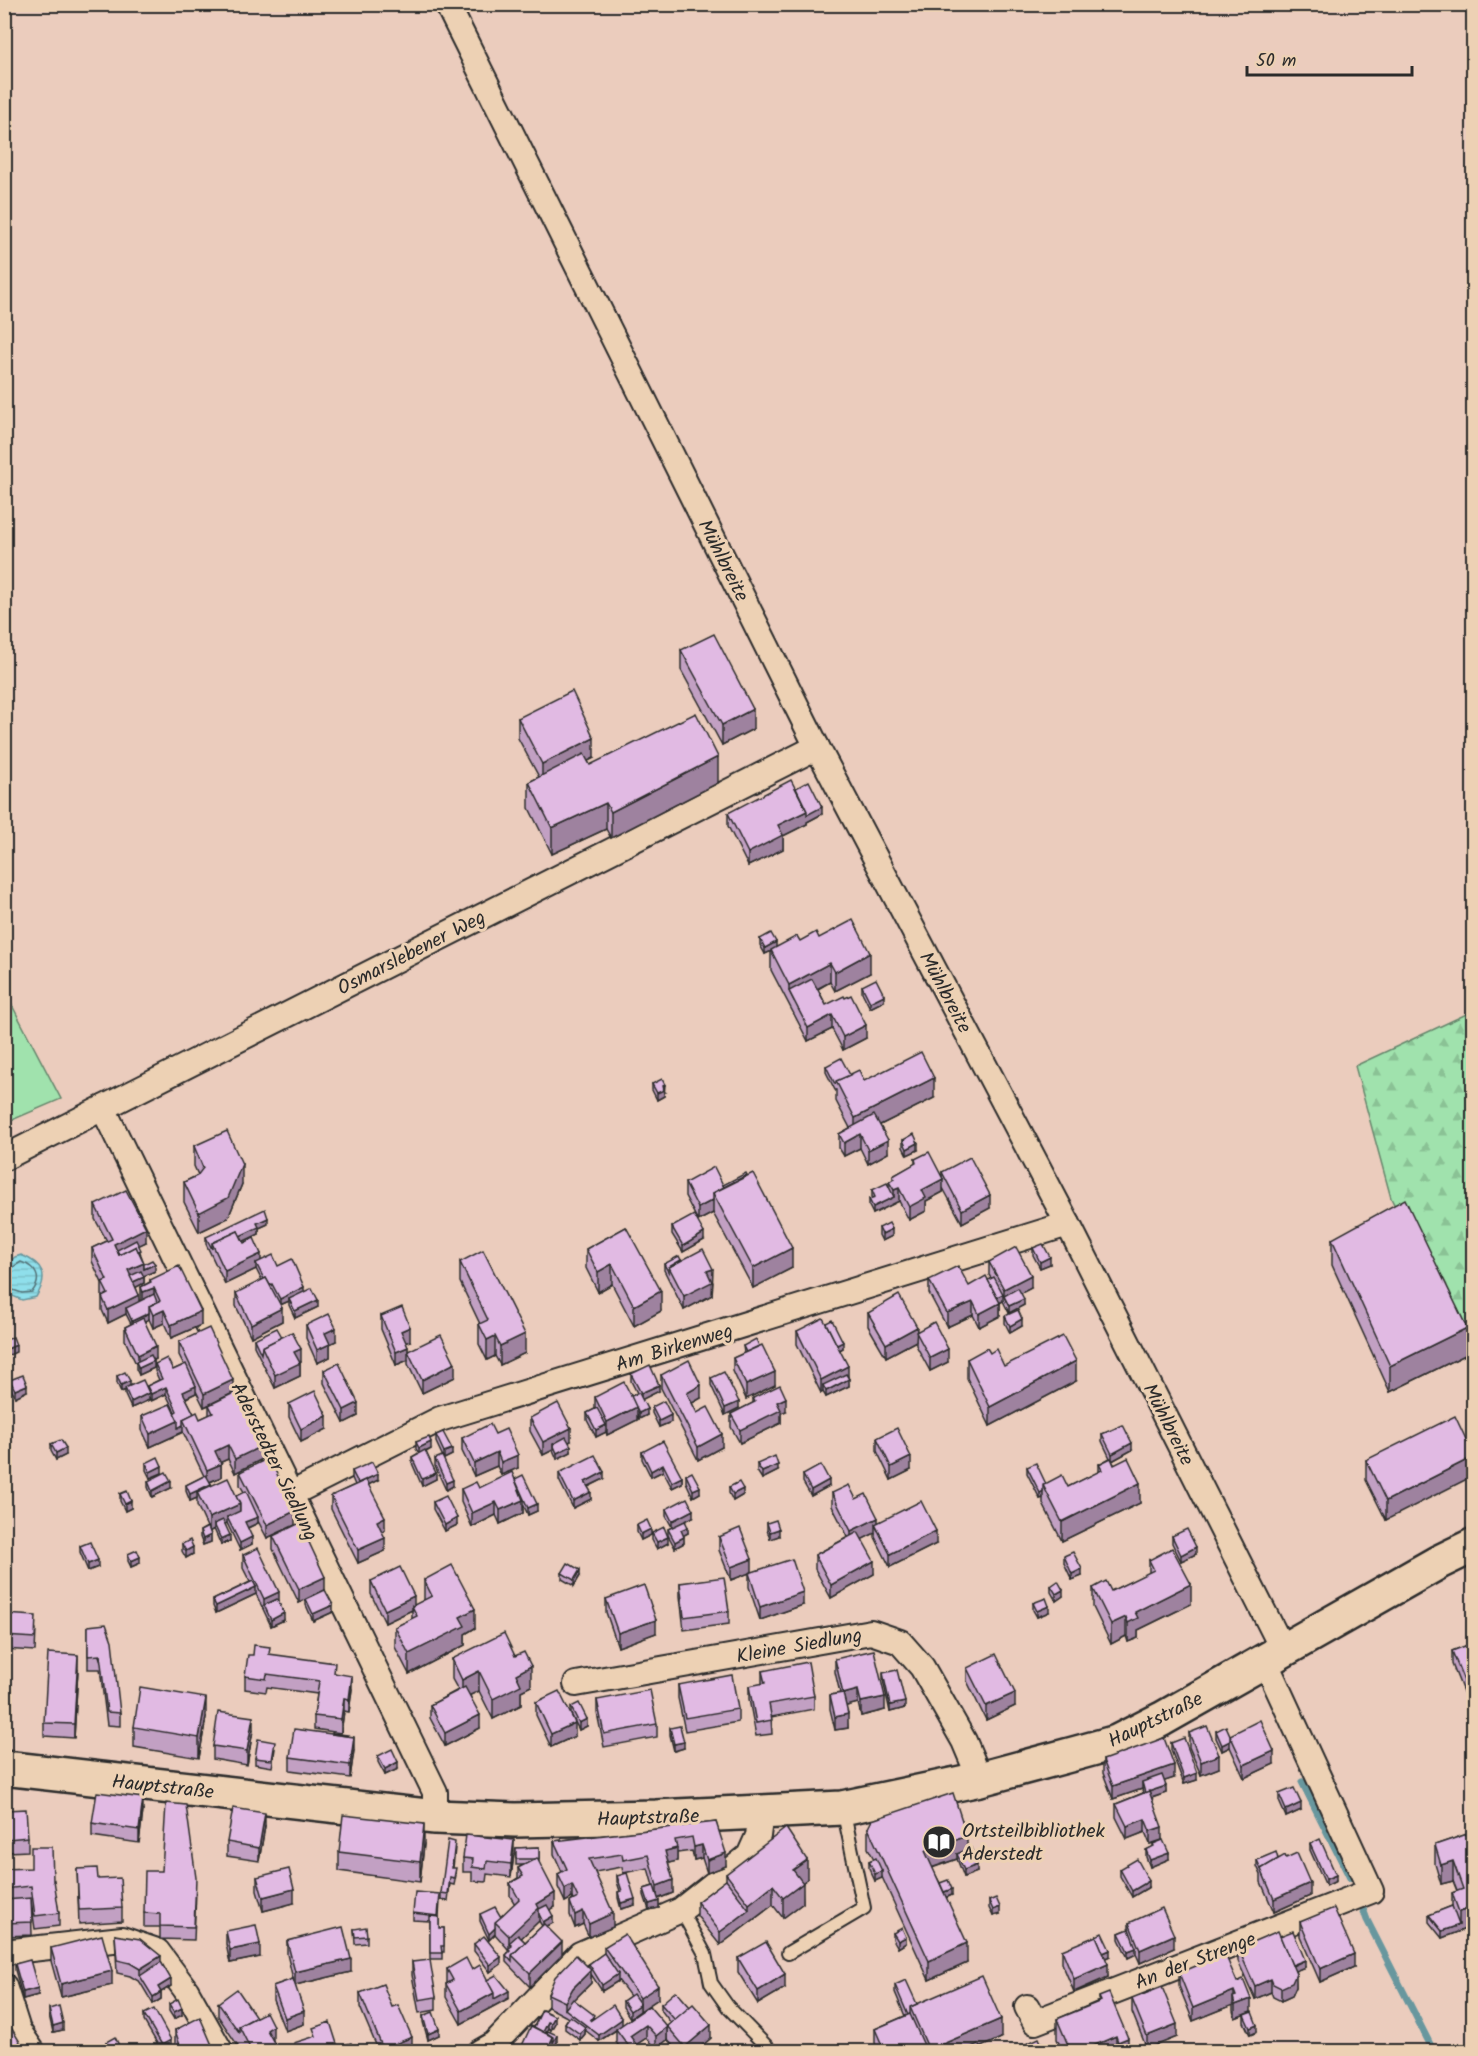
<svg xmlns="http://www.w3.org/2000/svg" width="1478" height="2056" viewBox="0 0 1478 2056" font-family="Kalam,sans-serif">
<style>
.forest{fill:url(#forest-firs);stroke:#66866c;stroke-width:1.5}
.garden{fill:#a0e2ad;stroke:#66866c;stroke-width:1.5}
.water{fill:url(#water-rules);stroke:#67979e;stroke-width:1.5}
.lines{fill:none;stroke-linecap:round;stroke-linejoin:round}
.shore{stroke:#537378;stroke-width:1.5}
.stream{stroke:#67979e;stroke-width:7}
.lane-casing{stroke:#2b2b2b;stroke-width:16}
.street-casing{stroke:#2b2b2b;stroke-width:28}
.secondary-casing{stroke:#2b2b2b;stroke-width:38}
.lane{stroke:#edd1b4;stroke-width:12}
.street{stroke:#edd1b4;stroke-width:24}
.secondary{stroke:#edd1b4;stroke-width:33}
.wall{fill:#c2a0c3;stroke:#2b2b2b;stroke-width:1.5;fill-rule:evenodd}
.shaded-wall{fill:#9e829f;stroke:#2b2b2b;stroke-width:1.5}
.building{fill:#e1bae3;stroke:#2b2b2b;stroke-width:1.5}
.labels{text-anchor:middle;stroke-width:6;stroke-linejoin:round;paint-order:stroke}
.street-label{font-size:20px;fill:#2b2b2b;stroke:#edd1b4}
.poi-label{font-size:20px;fill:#2b2b2b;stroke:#edd1b4;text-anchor:start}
</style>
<defs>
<pattern id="forest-firs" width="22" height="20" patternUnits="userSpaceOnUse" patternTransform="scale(1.5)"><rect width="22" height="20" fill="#a0e2ad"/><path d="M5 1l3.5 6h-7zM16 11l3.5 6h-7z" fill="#8ac295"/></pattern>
<pattern id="water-rules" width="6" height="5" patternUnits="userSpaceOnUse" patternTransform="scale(1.5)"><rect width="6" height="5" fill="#8fdfeb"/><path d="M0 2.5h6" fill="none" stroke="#7cc0ca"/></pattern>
</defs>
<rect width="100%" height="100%" fill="#ebccbd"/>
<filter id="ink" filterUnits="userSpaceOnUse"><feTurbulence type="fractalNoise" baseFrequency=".0167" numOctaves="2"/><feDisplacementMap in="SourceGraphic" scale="12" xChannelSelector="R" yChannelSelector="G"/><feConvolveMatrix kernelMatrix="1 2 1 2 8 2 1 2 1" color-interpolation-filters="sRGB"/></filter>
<g filter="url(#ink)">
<!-- forest -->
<path class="forest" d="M 1473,1011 L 1473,1368 L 1391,1198 L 1355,1066 Z"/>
<!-- garden -->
<path class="garden" d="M 4,990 L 61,1099 L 5,1123 L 4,1123 Z"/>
<!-- water -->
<path class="water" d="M 21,1255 C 44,1264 49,1276 36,1297 L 22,1300 L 8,1294 L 4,1288 L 6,1265 L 15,1257 Z"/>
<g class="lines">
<!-- shore -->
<path class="shore" d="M 4,1270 L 10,1269 L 21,1262 C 36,1267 43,1279 32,1292 L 22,1293 L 4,1287"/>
<!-- stream -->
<g class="stream">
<path d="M 1302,1782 L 1350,1878"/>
<path d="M 1362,1906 L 1367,1920 L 1434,2052"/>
</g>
<!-- lane casing -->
<g class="lane-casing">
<g id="lane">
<path d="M 681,1910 L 705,1954 L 711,1983 L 728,2007 L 772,2052"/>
<path d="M 788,1953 L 864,1908 L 843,1809"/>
</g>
</g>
<!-- street casing -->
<g class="street-casing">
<g id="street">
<path d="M 447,4 L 817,747 L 1068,1224 L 1283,1650"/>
<path d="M 103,1108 L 435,1792 L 435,1817"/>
<path d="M 4,1158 L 817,747"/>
<path d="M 291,1494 L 440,1419 L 1068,1224"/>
<path d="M 576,1684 L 871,1632 L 900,1642 L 922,1667 L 964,1741 L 980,1779"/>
<path d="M 4,1952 L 122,1939 L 157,1951 L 186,1990 L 221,2052"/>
<path d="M 4,1986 L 18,2030 L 33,2052"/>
<path d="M 1027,2007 L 1035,2022 L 1371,1891 L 1265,1661"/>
<path d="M 480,2052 L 494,2044 L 580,1954 L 681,1910 L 749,1856 L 758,1836 L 761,1813"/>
</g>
</g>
<!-- secondary casing -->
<g class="secondary-casing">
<path id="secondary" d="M 4,1768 L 435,1817 L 515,1820 L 656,1817 L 842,1808 L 980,1779 L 1077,1753 L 1117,1742 L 1162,1719 L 1439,1562 L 1474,1545"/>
</g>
<!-- lane -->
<use href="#lane" class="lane"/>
<!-- street -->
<use href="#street" class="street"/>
<!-- secondary -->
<use href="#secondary" class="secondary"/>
</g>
<!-- wall -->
<g class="wall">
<path d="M 681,650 L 753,729 L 722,745 L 681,670 Z"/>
<path d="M 518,718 L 594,758 L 588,761 L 590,765 L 718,783 L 611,838 L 606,829 L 552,854 L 529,808 L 529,782 L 539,777 L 518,738 Z"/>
<path d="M 796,788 L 822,814 L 807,822 L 807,824 L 783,836 L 783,849 L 748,866 L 728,826 L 728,813 Z"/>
<path d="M 819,938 L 870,973 L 835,991 L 830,982 L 818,989 L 826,1005 L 866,1038 L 843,1050 L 832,1029 L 808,1041 L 771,970 L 771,951 L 765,954 L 760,945 L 760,939 L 776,947 L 800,941 Z"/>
<path d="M 862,986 L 884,1001 L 870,1008 L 862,992 Z"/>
<path d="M 826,1066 L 864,1081 L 934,1098 L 880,1125 L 888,1153 L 868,1164 L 860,1148 L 844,1156 L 839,1148 L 839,1134 L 850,1128 L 836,1101 L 836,1090 L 835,1090 L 826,1072 Z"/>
<path d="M 652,1084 L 665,1092 L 664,1092 L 664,1096 L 657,1100 L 652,1090 Z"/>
<path d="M 903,1140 L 918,1150 L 907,1155 L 903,1147 Z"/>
<path d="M 194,1146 L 242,1184 L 228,1218 L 199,1232 L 184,1202 L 184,1182 L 198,1175 L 194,1166 Z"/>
<path d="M 915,1159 L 942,1176 L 942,1172 L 990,1208 L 962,1223 L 943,1188 L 943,1192 L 926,1201 L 926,1211 L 909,1220 L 899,1201 L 873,1214 L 869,1206 L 869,1199 L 872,1198 L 872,1190 L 889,1188 L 889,1182 L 893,1180 L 893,1176 L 915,1164 Z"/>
<path d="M 685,1183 L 723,1185 L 792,1268 L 753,1288 L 713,1213 L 698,1221 L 685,1196 Z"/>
<path d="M 95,1205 L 146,1242 L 138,1245 L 141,1255 L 144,1263 L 155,1271 L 144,1276 L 144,1283 L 136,1287 L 139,1301 L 141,1300 L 141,1287 L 150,1282 L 150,1280 L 201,1325 L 171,1338 L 164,1323 L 153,1328 L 149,1319 L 144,1322 L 156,1359 L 154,1360 L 154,1368 L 139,1375 L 136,1369 L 136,1364 L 125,1340 L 125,1327 L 131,1324 L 126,1314 L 108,1323 L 102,1310 L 102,1283 L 92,1261 L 92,1248 L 107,1241 L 95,1219 Z"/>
<path d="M 268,1224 L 259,1228 L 259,1234 L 243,1241 L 261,1261 L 278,1266 L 304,1291 L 318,1307 L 295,1318 L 289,1305 L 289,1301 L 280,1305 L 282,1321 L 251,1337 L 236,1306 L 236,1293 L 262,1281 L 256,1269 L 225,1284 L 206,1244 L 206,1237 Z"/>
<path d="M 626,1227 L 661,1311 L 634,1326 L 612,1284 L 598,1292 L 586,1268 L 586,1249 Z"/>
<path d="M 672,1227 L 704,1240 L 683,1252 L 672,1234 Z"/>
<path d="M 879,1228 L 892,1236 L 882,1241 L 879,1235 Z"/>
<path d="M 1332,1239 L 1467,1354 L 1390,1392 L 1332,1265 Z"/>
<path d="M 1033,1248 L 1050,1264 L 1040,1268 L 1033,1255 Z"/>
<path d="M 681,1260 L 713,1282 L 712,1295 L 684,1310 L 664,1270 L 664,1264 Z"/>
<path d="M 460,1262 L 525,1353 L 500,1365 L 495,1356 L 487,1360 L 479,1344 L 479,1324 L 480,1324 L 460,1282 Z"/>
<path d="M 989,1262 L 1031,1288 L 1021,1293 L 1024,1305 L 1009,1313 L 1003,1301 L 1000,1303 L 1000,1316 L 979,1327 L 973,1315 L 947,1327 L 929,1293 L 929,1280 L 969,1286 L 988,1280 L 991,1278 L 989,1275 Z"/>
<path d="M 868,1313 L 917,1331 L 948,1362 L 930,1371 L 916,1345 L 916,1341 L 886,1357 L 868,1326 Z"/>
<path d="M 381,1316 L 410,1341 L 406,1342 L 408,1351 L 455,1377 L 422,1393 L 408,1364 L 408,1360 L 396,1365 L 381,1329 Z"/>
<path d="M 1005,1316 L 1022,1326 L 1010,1333 L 1005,1323 Z"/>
<path d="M 826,1323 L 843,1348 L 840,1350 L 848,1378 L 849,1386 L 826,1397 L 823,1392 L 821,1393 L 797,1344 L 797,1331 Z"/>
<path d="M 306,1325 L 336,1341 L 330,1344 L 330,1357 L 317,1363 L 306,1338 Z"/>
<path d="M 282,1337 L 301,1362 L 300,1363 L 300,1376 L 275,1388 L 254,1346 L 254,1339 Z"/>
<path d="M 179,1342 L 233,1393 L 264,1458 L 235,1473 L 228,1459 L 221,1462 L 221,1477 L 210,1482 L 211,1486 L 236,1496 L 244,1492 L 240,1485 L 240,1472 L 295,1525 L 267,1538 L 258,1521 L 258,1523 L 248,1528 L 252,1544 L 240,1550 L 227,1523 L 225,1524 L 230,1541 L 221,1545 L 214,1529 L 210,1531 L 211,1542 L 203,1545 L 200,1537 L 200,1531 L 207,1527 L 197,1505 L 197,1498 L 190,1501 L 186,1491 L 186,1485 L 204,1476 L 183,1432 L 150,1447 L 142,1430 L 142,1416 L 175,1412 L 166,1394 L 151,1401 L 149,1397 L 149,1400 L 131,1408 L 125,1395 L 125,1390 L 121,1392 L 117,1383 L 117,1376 L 130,1386 L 147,1389 L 147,1386 L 159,1380 L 155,1371 L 155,1364 L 173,1370 L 184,1365 L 179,1355 ZM 196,1391 L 204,1407 L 209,1405 L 209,1415 L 200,1419 L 194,1414 L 186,1398 L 196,1393 Z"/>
<path d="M 743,1346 L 759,1346 L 775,1385 L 746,1399 L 733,1371 L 733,1358 L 744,1353 Z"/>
<path d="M 990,1353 L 1004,1366 L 1076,1381 L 990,1426 L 967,1378 L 967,1359 Z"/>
<path d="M 324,1370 L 358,1416 L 344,1423 L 324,1383 Z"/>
<path d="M 631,1374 L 659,1391 L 642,1399 L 647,1415 L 639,1419 L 637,1414 L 637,1420 L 607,1435 L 606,1432 L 596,1437 L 587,1420 L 587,1413 L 595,1409 L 595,1397 L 631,1396 L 637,1393 L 631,1381 Z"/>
<path d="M 661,1375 L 701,1398 L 692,1403 L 697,1413 L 722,1447 L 698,1460 L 661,1388 Z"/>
<path d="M 711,1378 L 739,1408 L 725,1415 L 711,1385 Z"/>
<path d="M 10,1380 L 27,1391 L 15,1397 L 10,1387 Z"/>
<path d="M 753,1398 L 786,1411 L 781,1413 L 781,1423 L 740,1443 L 731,1427 L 731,1414 L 753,1403 Z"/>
<path d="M 289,1404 L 327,1429 L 301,1442 L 289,1417 Z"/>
<path d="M 652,1407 L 671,1422 L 659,1427 L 652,1413 Z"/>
<path d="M 530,1418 L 571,1441 L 569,1442 L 571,1452 L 557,1459 L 553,1450 L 543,1455 L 530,1431 Z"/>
<path d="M 495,1434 L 518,1468 L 501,1475 L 497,1466 L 474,1476 L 462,1451 L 462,1438 Z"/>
<path d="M 1102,1434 L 1132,1450 L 1112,1461 L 1140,1503 L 1062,1541 L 1043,1504 L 1043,1498 L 1040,1499 L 1027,1473 L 1027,1467 L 1046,1484 L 1068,1487 L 1099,1472 L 1099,1464 L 1110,1458 L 1102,1441 Z"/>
<path d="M 436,1435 L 452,1455 L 444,1459 L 436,1442 Z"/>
<path d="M 877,1438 L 911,1470 L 891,1480 L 877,1451 Z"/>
<path d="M 416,1442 L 431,1449 L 426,1452 L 436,1479 L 422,1486 L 412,1463 L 412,1457 L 419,1453 L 416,1449 Z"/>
<path d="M 51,1444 L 66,1455 L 56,1460 L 51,1451 Z"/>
<path d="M 642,1452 L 682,1477 L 682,1483 L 672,1488 L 663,1471 L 651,1477 L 642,1459 Z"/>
<path d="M 1473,1454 L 1386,1520 L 1366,1480 L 1366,1460 Z"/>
<path d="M 435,1459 L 453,1486 L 446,1490 L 435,1466 Z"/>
<path d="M 146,1463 L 162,1473 L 150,1478 L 146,1470 Z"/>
<path d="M 757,1464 L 778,1471 L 762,1479 L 757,1471 Z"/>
<path d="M 352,1471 L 378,1480 L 368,1485 L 385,1530 L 382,1532 L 385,1551 L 358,1563 L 331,1509 L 331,1496 L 355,1485 L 352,1478 Z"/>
<path d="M 559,1473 L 604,1479 L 588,1487 L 591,1499 L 573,1508 L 559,1480 Z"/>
<path d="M 686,1475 L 700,1493 L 693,1497 L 686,1482 Z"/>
<path d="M 803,1475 L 829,1486 L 811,1496 L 803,1482 Z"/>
<path d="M 515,1479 L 537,1511 L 528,1515 L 523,1504 L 523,1513 L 500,1524 L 496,1515 L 472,1527 L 461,1502 L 461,1489 L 479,1488 Z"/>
<path d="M 148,1481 L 171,1488 L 152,1497 L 148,1487 Z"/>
<path d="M 729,1487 L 743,1495 L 733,1501 L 729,1493 Z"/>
<path d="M 832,1493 L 856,1499 L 878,1522 L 936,1544 L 890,1567 L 875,1537 L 875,1533 L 862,1539 L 874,1574 L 831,1598 L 815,1569 L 815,1555 L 848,1537 L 832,1506 Z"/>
<path d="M 120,1494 L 131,1508 L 125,1511 L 120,1501 Z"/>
<path d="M 433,1502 L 457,1525 L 445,1531 L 433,1509 Z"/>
<path d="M 666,1509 L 693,1517 L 685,1521 L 688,1533 L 683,1535 L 684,1543 L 675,1548 L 668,1535 L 668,1529 L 672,1527 L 666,1516 Z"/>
<path d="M 767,1523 L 779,1536 L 770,1539 L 767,1530 Z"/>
<path d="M 637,1525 L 651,1535 L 641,1540 L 637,1532 Z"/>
<path d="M 652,1533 L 668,1543 L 657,1549 L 652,1540 Z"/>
<path d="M 273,1536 L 325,1590 L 333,1612 L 313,1621 L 306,1605 L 306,1599 L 299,1603 L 273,1549 Z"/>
<path d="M 1172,1536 L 1196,1554 L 1181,1561 L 1172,1543 Z"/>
<path d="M 719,1537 L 752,1572 L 731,1580 L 719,1550 Z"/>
<path d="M 182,1544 L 193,1554 L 186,1558 L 182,1551 Z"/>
<path d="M 80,1546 L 98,1567 L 88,1571 L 80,1552 Z"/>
<path d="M 128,1554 L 140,1563 L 131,1567 L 128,1561 Z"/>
<path d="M 243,1555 L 279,1603 L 284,1620 L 271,1626 L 256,1594 L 216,1613 L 213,1606 L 213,1600 L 250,1582 L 243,1568 Z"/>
<path d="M 1064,1556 L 1082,1576 L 1072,1580 L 1064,1563 Z"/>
<path d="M 1149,1560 L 1191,1604 L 1138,1630 L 1138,1638 L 1128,1642 L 1126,1636 L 1111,1644 L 1093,1607 L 1093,1588 L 1111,1591 L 1149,1573 Z"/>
<path d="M 562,1573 L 580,1576 L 574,1586 L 562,1579 Z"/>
<path d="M 749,1573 L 803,1605 L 760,1620 L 749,1587 Z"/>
<path d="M 424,1580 L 475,1628 L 465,1634 L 465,1645 L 409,1674 L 395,1647 L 395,1627 L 412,1619 L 412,1610 L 385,1623 L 371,1594 L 371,1581 L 414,1606 L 424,1600 Z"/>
<path d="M 680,1583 L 729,1611 L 729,1624 L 684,1630 L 680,1596 Z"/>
<path d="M 1051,1586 L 1063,1596 L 1056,1601 L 1051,1592 Z"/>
<path d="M 606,1599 L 656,1633 L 618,1647 L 606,1612 Z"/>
<path d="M 1033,1603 L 1049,1612 L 1037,1617 L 1033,1610 Z"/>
<path d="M 4,1614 L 36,1629 L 35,1651 L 4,1649 Z"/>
<path d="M 88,1626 L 120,1713 L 120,1726 L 107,1725 L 100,1669 L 88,1669 Z"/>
<path d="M 1473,1643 L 1464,1694 L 1452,1664 L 1452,1651 Z"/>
<path d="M 253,1655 L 270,1655 L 335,1673 L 352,1689 L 349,1712 L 344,1711 L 341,1733 L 314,1729 L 314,1716 L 317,1694 L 267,1687 L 266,1692 L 245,1689 L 245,1676 Z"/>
<path d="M 515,1656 L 531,1686 L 521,1691 L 521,1705 L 493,1719 L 479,1691 L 470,1695 L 480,1728 L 445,1746 L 430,1718 L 430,1705 L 458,1690 L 452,1679 L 452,1659 Z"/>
<path d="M 835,1659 L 885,1710 L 861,1716 L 858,1703 L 846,1706 L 848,1728 L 835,1730 L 830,1709 L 830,1695 L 840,1693 L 835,1672 Z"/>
<path d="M 967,1668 L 1015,1706 L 986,1720 L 967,1681 Z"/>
<path d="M 78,1669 L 74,1738 L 44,1736 L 44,1723 Z"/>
<path d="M 762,1671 L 814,1696 L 814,1709 L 771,1717 L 772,1734 L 756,1736 L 749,1699 L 749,1686 L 762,1684 Z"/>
<path d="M 883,1673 L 905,1708 L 890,1712 L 883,1680 Z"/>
<path d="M 678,1685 L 738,1709 L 738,1722 L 685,1731 L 678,1698 Z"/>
<path d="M 1473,1693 L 1473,1722 L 1469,1708 L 1469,1695 Z"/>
<path d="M 597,1700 L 657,1724 L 657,1737 L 604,1747 L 597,1713 Z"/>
<path d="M 536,1702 L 575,1736 L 551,1747 L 536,1715 Z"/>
<path d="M 571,1707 L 587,1726 L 579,1730 L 571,1714 Z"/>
<path d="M 206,1717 L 199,1758 L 134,1747 L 134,1727 Z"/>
<path d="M 670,1728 L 684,1748 L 674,1751 L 670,1735 Z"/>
<path d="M 253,1730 L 247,1765 L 213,1759 L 213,1746 Z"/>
<path d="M 1216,1731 L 1230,1735 L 1274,1764 L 1244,1778 L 1230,1747 L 1222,1751 L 1216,1738 Z"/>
<path d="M 1189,1733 L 1219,1768 L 1201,1775 L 1189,1747 Z"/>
<path d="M 348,1736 L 354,1750 L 350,1778 L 290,1770 L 290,1757 Z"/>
<path d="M 1171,1743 L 1197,1780 L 1184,1784 L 1171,1750 Z"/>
<path d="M 275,1749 L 272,1767 L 255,1764 L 255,1758 Z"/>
<path d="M 378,1756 L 398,1769 L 385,1775 L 378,1762 Z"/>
<path d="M 1103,1760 L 1174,1778 L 1164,1781 L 1166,1793 L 1152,1798 L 1162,1840 L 1150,1844 L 1145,1832 L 1127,1839 L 1116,1817 L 1116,1804 L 1143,1793 L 1142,1789 L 1113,1799 L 1103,1773 Z"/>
<path d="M 1279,1794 L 1301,1810 L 1286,1817 L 1279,1801 Z"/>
<path d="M 6,1810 L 28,1837 L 28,1851 L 8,1852 Z"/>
<path d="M 143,1811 L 139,1843 L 92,1836 L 92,1823 Z"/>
<path d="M 716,1822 L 726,1866 L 707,1873 L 702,1858 L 694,1860 L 692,1851 L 677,1853 L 677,1861 L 668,1863 L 673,1893 L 658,1899 L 659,1908 L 649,1910 L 644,1895 L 644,1889 L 653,1886 L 648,1868 L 623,1873 L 622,1867 L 595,1872 L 613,1927 L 589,1937 L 583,1924 L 575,1928 L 570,1915 L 570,1902 L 573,1900 L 572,1898 L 565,1902 L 558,1887 L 558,1874 L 562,1872 L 554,1854 L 554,1841 Z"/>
<path d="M 265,1826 L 259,1861 L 227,1856 L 227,1842 Z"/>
<path d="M 868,1828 L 967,1850 L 977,1872 L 964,1877 L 957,1859 L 932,1868 L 940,1883 L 952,1895 L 946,1898 L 967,1963 L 929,1980 L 882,1877 L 875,1881 L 869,1868 L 869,1861 L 874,1859 L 868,1848 Z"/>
<path d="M 1473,1832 L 1473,1926 L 1442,1938 L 1429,1922 L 1429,1915 L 1452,1906 L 1452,1893 L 1457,1891 L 1453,1881 L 1441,1884 L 1435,1864 L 1435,1845 Z"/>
<path d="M 424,1844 L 420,1882 L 339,1871 L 339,1852 Z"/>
<path d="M 1153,1844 L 1169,1859 L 1150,1867 L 1146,1857 L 1146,1850 L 1153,1847 Z"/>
<path d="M 1310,1844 L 1336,1881 L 1326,1886 L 1310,1850 Z"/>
<path d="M 539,1847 L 539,1863 L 555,1907 L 550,1910 L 553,1923 L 546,1927 L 562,1955 L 530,1987 L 506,1962 L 506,1955 L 508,1953 L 508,1949 L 495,1934 L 489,1940 L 480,1921 L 480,1914 L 501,1917 L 515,1904 L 510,1896 L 510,1883 L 518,1878 L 518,1868 L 524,1865 L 516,1865 L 516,1848 ZM 539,1921 L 542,1926 L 525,1942 L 521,1938 Z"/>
<path d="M 455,1848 L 453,1868 L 456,1875 L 454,1885 L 450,1884 L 448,1901 L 441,1900 L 441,1893 Z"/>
<path d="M 514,1854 L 511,1877 L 487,1874 L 486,1882 L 472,1881 L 472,1872 L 463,1872 L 463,1858 Z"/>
<path d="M 1286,1858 L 1310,1896 L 1274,1912 L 1261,1882 L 1261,1875 L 1257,1866 L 1257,1860 Z"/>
<path d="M 4,1869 L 53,1881 L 59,1913 L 59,1926 L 35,1929 L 31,1900 L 32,1935 L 4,1936 Z"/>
<path d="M 77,1869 L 98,1879 L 122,1908 L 122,1921 L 79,1924 Z"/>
<path d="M 1120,1869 L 1149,1887 L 1132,1897 L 1120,1876 Z"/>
<path d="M 726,1874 L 807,1879 L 802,1883 L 803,1903 L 783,1918 L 773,1905 L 720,1945 L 697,1916 L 697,1902 L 726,1880 Z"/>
<path d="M 617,1876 L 635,1905 L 621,1909 L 618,1898 L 618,1892 L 620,1891 L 617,1882 Z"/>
<path d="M 257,1877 L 294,1903 L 263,1911 L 257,1891 Z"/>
<path d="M 196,1891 L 194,1940 L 160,1939 L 160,1927 L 144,1927 L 144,1913 Z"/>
<path d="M 440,1901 L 439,1917 L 439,1928 L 444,1928 L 444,1952 L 442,1952 L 442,1959 L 430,1959 L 430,1921 L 413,1920 L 413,1913 Z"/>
<path d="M 989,1901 L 1000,1914 L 993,1916 L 989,1908 Z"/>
<path d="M 1300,1922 L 1354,1967 L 1320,1982 L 1300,1936 Z"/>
<path d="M 1129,1923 L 1174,1948 L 1140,1963 L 1136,1954 L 1128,1958 L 1119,1939 L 1119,1933 L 1129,1929 Z"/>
<path d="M 354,1929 L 367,1936 L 367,1943 L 355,1944 Z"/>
<path d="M 226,1931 L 260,1957 L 230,1963 L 226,1944 Z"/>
<path d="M 893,1933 L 906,1943 L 898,1948 L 893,1939 Z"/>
<path d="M 115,1935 L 161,1962 L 171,1986 L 161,1992 L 161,1999 L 153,2004 L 140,1982 L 130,1976 L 117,1973 Z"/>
<path d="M 1280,1936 L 1305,1967 L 1295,1971 L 1296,1987 L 1292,1996 L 1281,2001 L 1273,1997 L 1271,1992 L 1255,1999 L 1238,1961 L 1238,1948 Z"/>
<path d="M 287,1941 L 351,1972 L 295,1985 L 304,2024 L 285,2031 L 273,2000 L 273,1986 L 293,1979 L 287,1954 Z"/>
<path d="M 474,1944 L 501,1964 L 490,1972 L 474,1951 Z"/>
<path d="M 604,1947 L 658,1999 L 630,2018 L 623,2007 L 623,2001 L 630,1996 L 618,1980 L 618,1981 L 602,1991 L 591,1974 L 591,1983 L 574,2000 L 594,2018 L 622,2025 L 649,2006 L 667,2040 L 656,2049 L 646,2038 L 636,2045 L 636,2052 L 623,2052 L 616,2042 L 616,2030 L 599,2041 L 585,2030 L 585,2034 L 580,2040 L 565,2029 L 565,2023 L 568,2018 L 565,2016 L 548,2007 L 548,1994 L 589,1967 L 589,1964 L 604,1953 Z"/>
<path d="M 51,1948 L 112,1985 L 61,1997 L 51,1961 Z"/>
<path d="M 1062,1950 L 1110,1956 L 1105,1958 L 1108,1977 L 1074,1992 L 1062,1963 Z"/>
<path d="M 738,1958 L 785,1988 L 758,2004 L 738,1972 Z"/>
<path d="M 412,1962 L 436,1997 L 436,2010 L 419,2013 L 412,1975 Z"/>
<path d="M 15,1964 L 38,1995 L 23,1999 L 15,1970 Z"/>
<path d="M 447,1969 L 472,1970 L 487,1980 L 509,1998 L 461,2024 L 446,1997 L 446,1984 L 447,1983 Z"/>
<path d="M 1179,1973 L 1237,1982 L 1251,2012 L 1235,2018 L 1233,2011 L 1233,2005 L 1193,2021 L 1179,1986 Z"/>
<path d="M 895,1985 L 917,2004 L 1001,2038 L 980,2047 L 982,2052 L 879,2052 L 875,2043 L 875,2029 L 905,2016 L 895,1992 Z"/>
<path d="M 360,1993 L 412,2050 L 409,2052 L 379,2052 L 360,2007 Z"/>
<path d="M 1099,1997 L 1128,2052 L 1063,2052 L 1057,2039 L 1057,2019 L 1099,2001 Z"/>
<path d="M 1132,1999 L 1177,2037 L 1147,2049 L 1132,2012 Z"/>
<path d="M 218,2003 L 273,2041 L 279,2052 L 242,2052 L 218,2016 Z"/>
<path d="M 169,2004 L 182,2015 L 174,2019 L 169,2011 Z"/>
<path d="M 661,2004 L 711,2038 L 695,2052 L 678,2052 L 667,2039 L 667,2026 L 671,2023 L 661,2010 Z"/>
<path d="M 49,2009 L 63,2030 L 53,2032 L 49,2015 Z"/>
<path d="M 542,2010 L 555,2023 L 551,2030 L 548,2028 L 546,2033 L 557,2042 L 553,2052 L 521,2052 L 521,2048 L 534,2027 Z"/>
<path d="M 144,2014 L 171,2047 L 162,2052 L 144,2021 Z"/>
<path d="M 1244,2015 L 1257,2032 L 1250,2035 L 1244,2022 Z"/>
<path d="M 423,2016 L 439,2035 L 428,2040 L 423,2022 Z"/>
<path d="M 175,2030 L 215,2052 L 177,2052 L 175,2044 Z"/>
<path d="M 106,2042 L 122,2052 L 107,2052 L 106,2048 Z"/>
</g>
<!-- shaded-wall -->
<g class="shaded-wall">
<path d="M 753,709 L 753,729 L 722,745 L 722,725 Z"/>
<path d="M 594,738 L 594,758 L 542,784 L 542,764 Z"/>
<path d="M 718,757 L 718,783 L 611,838 L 611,812 Z"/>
<path d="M 606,803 L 606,829 L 552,854 L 552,828 Z"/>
<path d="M 822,807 L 822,814 L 807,822 L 807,824 L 783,836 L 783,849 L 748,866 L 748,853 L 778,825 L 807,811 Z"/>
<path d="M 776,942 L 776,949 L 765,954 L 765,948 Z"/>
<path d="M 870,953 L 870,973 L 835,991 L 835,972 Z"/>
<path d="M 830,963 L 830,982 L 794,1001 L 789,991 L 789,985 Z"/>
<path d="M 884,995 L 884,1001 L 870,1008 L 870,1002 Z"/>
<path d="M 832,1015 L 832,1029 L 808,1041 L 808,1028 Z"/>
<path d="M 866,1025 L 866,1038 L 843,1050 L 843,1037 Z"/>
<path d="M 934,1078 L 934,1098 L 860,1135 L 860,1148 L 844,1156 L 844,1143 L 855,1137 L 855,1118 Z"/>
<path d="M 665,1085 L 664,1096 L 657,1100 L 657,1093 L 663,1086 Z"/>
<path d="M 888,1140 L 888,1153 L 868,1164 L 868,1150 Z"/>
<path d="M 918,1143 L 918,1150 L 907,1155 L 907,1149 Z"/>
<path d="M 242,1164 L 242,1184 L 228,1218 L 199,1232 L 199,1213 Z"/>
<path d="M 943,1179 L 943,1192 L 926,1201 L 926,1211 L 909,1220 L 909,1207 L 922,1190 Z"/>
<path d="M 899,1188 L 899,1201 L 873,1214 L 873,1207 L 894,1197 L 894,1190 Z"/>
<path d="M 990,1195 L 990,1208 L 962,1223 L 962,1210 Z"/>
<path d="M 713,1200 L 713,1213 L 698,1221 L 698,1208 Z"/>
<path d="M 268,1218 L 268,1224 L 259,1228 L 259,1234 L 217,1254 L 257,1223 Z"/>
<path d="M 146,1228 L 146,1242 L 118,1256 L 114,1244 Z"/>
<path d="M 892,1229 L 892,1236 L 882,1241 L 882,1234 Z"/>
<path d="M 704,1233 L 704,1240 L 683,1252 L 683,1246 Z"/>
<path d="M 792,1248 L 792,1268 L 753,1288 L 753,1268 Z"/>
<path d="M 261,1254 L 261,1267 L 256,1263 L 256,1269 L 225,1284 L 225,1271 Z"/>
<path d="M 1050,1257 L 1050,1264 L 1040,1268 L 1040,1262 Z"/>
<path d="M 144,1263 L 144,1269 L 155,1264 L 155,1271 L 130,1282 L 128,1270 Z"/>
<path d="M 612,1264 L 612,1284 L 598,1292 L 598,1272 Z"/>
<path d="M 713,1269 L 712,1295 L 684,1310 L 684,1296 L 707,1271 Z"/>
<path d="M 1031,1275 L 1031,1288 L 1006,1301 L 1004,1296 L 1004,1289 Z"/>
<path d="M 144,1277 L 144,1283 L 131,1290 L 131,1283 Z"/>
<path d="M 304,1287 L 304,1294 L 289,1299 L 289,1301 L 280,1305 L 280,1299 Z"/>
<path d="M 154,1288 L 154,1301 L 143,1306 L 143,1292 Z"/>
<path d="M 661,1291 L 661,1311 L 634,1326 L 634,1306 Z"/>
<path d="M 1003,1294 L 1003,1301 L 995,1305 L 995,1298 Z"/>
<path d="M 139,1295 L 139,1308 L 126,1308 L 126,1314 L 108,1323 L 108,1310 Z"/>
<path d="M 1024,1299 L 1024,1305 L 1009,1313 L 1009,1306 Z"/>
<path d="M 318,1300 L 318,1307 L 295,1318 L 295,1311 Z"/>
<path d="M 973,1302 L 973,1315 L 947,1327 L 947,1313 Z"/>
<path d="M 1000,1303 L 1000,1316 L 979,1327 L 979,1314 Z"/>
<path d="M 282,1308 L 282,1321 L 251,1337 L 251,1324 Z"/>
<path d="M 164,1310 L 164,1323 L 153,1328 L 153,1315 Z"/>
<path d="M 201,1311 L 201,1325 L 171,1338 L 171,1325 Z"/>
<path d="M 149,1313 L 149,1319 L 132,1328 L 132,1321 Z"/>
<path d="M 1022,1319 L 1022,1326 L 1010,1333 L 1010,1326 Z"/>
<path d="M 410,1327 L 410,1341 L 401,1344 L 401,1331 Z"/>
<path d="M 917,1327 L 916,1341 L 886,1357 L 886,1344 Z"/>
<path d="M 336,1328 L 336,1341 L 325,1346 L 325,1333 Z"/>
<path d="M 1467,1328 L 1467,1354 L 1390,1392 L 1390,1366 Z"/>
<path d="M 525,1334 L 525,1353 L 500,1365 L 500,1346 Z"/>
<path d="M 495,1336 L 495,1356 L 487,1360 L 487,1340 Z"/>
<path d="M 843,1342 L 843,1348 L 834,1353 L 834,1346 Z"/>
<path d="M 330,1344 L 330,1357 L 317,1363 L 317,1350 Z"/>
<path d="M 16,1345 L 16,1352 L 5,1357 L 5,1350 Z"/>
<path d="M 156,1346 L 156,1359 L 138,1368 L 138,1355 Z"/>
<path d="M 408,1347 L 408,1360 L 396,1365 L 396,1352 Z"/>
<path d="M 301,1349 L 301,1362 L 298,1364 L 300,1363 L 300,1376 L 275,1388 L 275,1375 L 294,1352 Z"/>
<path d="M 948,1349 L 948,1362 L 930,1371 L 930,1358 Z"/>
<path d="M 154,1361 L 154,1368 L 139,1375 L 139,1368 Z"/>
<path d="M 1076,1361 L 1076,1381 L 990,1426 L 990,1407 Z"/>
<path d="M 455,1363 L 455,1377 L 422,1393 L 422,1380 Z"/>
<path d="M 848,1366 L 848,1380 L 823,1385 L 823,1392 L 821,1393 L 821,1380 Z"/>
<path d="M 775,1372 L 775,1385 L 746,1399 L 746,1385 Z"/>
<path d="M 849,1379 L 849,1386 L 826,1397 L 826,1391 Z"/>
<path d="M 233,1380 L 233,1393 L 204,1407 L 204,1394 Z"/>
<path d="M 130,1381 L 130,1388 L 121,1392 L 121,1385 Z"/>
<path d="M 27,1385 L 27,1391 L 15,1397 L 15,1390 Z"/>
<path d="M 659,1385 L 659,1391 L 641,1400 L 641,1393 Z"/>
<path d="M 701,1385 L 701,1398 L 687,1406 L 687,1393 Z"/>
<path d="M 196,1386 L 196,1393 L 183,1399 L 183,1392 Z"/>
<path d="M 166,1387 L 166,1394 L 151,1401 L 151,1394 Z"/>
<path d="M 149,1393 L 149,1400 L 131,1408 L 131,1402 Z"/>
<path d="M 786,1398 L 786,1411 L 781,1413 L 781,1423 L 740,1443 L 740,1430 L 777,1402 Z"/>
<path d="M 739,1402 L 739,1408 L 725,1415 L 725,1408 Z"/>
<path d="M 358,1403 L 358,1416 L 344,1423 L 344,1410 Z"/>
<path d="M 637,1407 L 637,1420 L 607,1435 L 607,1422 Z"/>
<path d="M 647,1409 L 647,1415 L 639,1419 L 639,1413 Z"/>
<path d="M 671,1415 L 671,1422 L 659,1427 L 659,1421 Z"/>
<path d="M 327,1416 L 327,1429 L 301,1442 L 301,1429 Z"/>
<path d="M 178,1421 L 183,1425 L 183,1432 L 150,1447 L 150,1434 Z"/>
<path d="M 606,1425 L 606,1432 L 596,1437 L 596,1430 Z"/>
<path d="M 571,1428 L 571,1441 L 555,1449 L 553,1444 L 553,1450 L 543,1455 L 543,1442 Z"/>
<path d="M 722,1434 L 722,1447 L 698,1460 L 698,1447 Z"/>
<path d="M 431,1442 L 431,1449 L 419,1455 L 419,1448 Z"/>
<path d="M 1132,1443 L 1132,1450 L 1112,1461 L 1112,1454 Z"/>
<path d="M 228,1445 L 228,1459 L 215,1465 L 215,1451 Z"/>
<path d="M 264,1445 L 264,1458 L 235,1473 L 235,1459 Z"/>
<path d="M 571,1446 L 571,1452 L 557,1459 L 557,1453 Z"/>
<path d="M 66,1448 L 66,1455 L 56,1460 L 56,1453 Z"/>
<path d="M 452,1449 L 452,1455 L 444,1459 L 444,1452 Z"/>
<path d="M 497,1452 L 497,1466 L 474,1476 L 474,1463 Z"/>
<path d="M 518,1455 L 518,1468 L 501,1475 L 501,1462 Z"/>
<path d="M 911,1457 L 911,1470 L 891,1480 L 891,1467 Z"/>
<path d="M 1473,1457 L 1473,1476 L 1386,1520 L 1386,1501 Z"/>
<path d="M 221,1464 L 221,1477 L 207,1483 L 207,1470 Z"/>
<path d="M 663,1464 L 663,1471 L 651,1477 L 651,1471 Z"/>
<path d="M 778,1465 L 778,1471 L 762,1479 L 762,1472 Z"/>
<path d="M 162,1466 L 162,1473 L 150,1478 L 150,1472 Z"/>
<path d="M 604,1472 L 604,1479 L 585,1488 L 585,1482 Z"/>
<path d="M 436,1473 L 436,1479 L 422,1486 L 422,1479 Z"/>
<path d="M 378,1474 L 378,1480 L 358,1490 L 358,1483 Z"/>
<path d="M 682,1477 L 682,1483 L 672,1488 L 672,1482 Z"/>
<path d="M 453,1480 L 453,1486 L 446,1490 L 446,1483 Z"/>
<path d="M 829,1480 L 829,1486 L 811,1496 L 811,1490 Z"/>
<path d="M 171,1481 L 171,1488 L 152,1497 L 152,1491 Z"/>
<path d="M 1140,1483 L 1140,1503 L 1062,1541 L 1062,1522 Z"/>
<path d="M 211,1484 L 211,1491 L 197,1492 L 197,1498 L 190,1501 L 190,1494 Z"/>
<path d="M 700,1487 L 700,1493 L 693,1497 L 693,1490 Z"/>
<path d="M 743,1489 L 743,1495 L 733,1501 L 733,1494 Z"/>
<path d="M 1043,1491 L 1043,1498 L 1040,1499 L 1040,1493 Z"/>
<path d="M 591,1492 L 591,1499 L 573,1508 L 573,1501 Z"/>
<path d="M 523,1500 L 523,1513 L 500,1524 L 500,1510 Z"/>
<path d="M 131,1501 L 131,1508 L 125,1511 L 125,1504 Z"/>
<path d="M 496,1502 L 496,1515 L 472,1527 L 472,1513 Z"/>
<path d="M 240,1504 L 240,1518 L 227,1517 L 227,1523 L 216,1528 L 214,1524 L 214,1529 L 209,1532 L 209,1518 Z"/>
<path d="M 537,1504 L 537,1511 L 528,1515 L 528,1508 Z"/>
<path d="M 693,1510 L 693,1517 L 672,1528 L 672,1521 Z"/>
<path d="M 295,1511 L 295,1525 L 267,1538 L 267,1525 Z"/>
<path d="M 258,1517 L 258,1523 L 245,1529 L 245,1522 Z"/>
<path d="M 385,1517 L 385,1530 L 377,1534 L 377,1521 Z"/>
<path d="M 457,1518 L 457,1525 L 445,1531 L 445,1525 Z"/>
<path d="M 878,1518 L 878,1531 L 875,1524 L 875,1533 L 851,1545 L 851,1531 Z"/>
<path d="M 688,1527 L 688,1533 L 681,1537 L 681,1530 Z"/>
<path d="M 651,1529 L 651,1535 L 641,1540 L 641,1534 Z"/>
<path d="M 779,1529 L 779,1536 L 770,1539 L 770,1532 Z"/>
<path d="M 936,1531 L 936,1544 L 890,1567 L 890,1554 Z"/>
<path d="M 211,1535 L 211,1542 L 203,1545 L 203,1539 Z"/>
<path d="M 230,1535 L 230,1541 L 221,1545 L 221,1539 Z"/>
<path d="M 252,1537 L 252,1544 L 240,1550 L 240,1543 Z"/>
<path d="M 668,1537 L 668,1543 L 657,1549 L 657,1542 Z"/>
<path d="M 684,1537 L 684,1543 L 675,1548 L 675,1542 Z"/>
<path d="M 385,1538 L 385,1551 L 358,1563 L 358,1550 Z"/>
<path d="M 193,1547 L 193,1554 L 186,1558 L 186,1551 Z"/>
<path d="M 1196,1547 L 1196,1554 L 1181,1561 L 1181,1555 Z"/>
<path d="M 140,1557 L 140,1563 L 131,1567 L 131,1561 Z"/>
<path d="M 752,1559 L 752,1572 L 731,1580 L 731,1567 Z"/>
<path d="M 98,1560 L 98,1567 L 88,1571 L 88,1564 Z"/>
<path d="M 874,1561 L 874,1574 L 831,1598 L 831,1585 Z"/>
<path d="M 1082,1569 L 1082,1576 L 1072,1580 L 1072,1574 Z"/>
<path d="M 580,1570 L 580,1576 L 574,1586 L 574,1580 Z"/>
<path d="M 325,1577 L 325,1590 L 299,1603 L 299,1589 Z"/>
<path d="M 1191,1584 L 1191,1604 L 1138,1630 L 1138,1638 L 1128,1642 L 1128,1623 L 1135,1612 Z"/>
<path d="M 256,1587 L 256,1594 L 216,1613 L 216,1606 Z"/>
<path d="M 1063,1590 L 1063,1596 L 1056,1601 L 1056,1594 Z"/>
<path d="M 279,1592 L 279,1605 L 264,1605 L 264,1599 Z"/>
<path d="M 803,1592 L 803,1605 L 760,1620 L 760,1607 Z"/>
<path d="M 414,1596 L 414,1609 L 412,1606 L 412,1610 L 385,1623 L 385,1610 Z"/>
<path d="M 333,1605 L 333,1612 L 313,1621 L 313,1614 Z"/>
<path d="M 1049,1606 L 1049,1612 L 1037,1617 L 1037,1611 Z"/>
<path d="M 475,1609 L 475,1628 L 465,1634 L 465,1645 L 409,1674 L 409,1654 L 460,1617 Z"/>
<path d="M 284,1613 L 284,1620 L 271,1626 L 271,1620 Z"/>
<path d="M 1126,1617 L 1126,1636 L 1111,1644 L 1111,1624 Z"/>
<path d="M 656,1620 L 656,1633 L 618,1647 L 618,1633 Z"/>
<path d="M 78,1655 L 78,1669 L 74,1738 L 74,1724 Z"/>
<path d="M 531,1666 L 531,1686 L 521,1691 L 521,1705 L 493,1719 L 493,1699 L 516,1674 Z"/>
<path d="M 479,1671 L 479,1691 L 462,1699 L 462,1680 Z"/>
<path d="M 352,1676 L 352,1689 L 349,1712 L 349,1699 Z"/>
<path d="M 1473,1677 L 1473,1691 L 1464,1694 L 1464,1681 Z"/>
<path d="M 858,1690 L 858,1703 L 843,1707 L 843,1694 Z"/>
<path d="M 1015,1693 L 1015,1706 L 986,1720 L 986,1706 Z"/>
<path d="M 885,1697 L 885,1710 L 861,1716 L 861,1702 Z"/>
<path d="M 206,1698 L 206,1717 L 199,1758 L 199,1738 Z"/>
<path d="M 344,1698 L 344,1711 L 341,1733 L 341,1719 Z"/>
<path d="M 905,1702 L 905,1708 L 890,1712 L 890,1705 Z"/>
<path d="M 848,1714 L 848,1728 L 835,1730 L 835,1717 Z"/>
<path d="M 480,1715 L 480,1728 L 445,1746 L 445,1733 Z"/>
<path d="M 253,1717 L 253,1730 L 247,1765 L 247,1751 Z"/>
<path d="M 587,1719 L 587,1726 L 579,1730 L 579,1723 Z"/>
<path d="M 575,1723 L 575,1736 L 551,1747 L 551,1734 Z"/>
<path d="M 354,1737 L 354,1750 L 350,1778 L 350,1765 Z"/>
<path d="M 1230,1741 L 1230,1747 L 1222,1751 L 1222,1745 Z"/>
<path d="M 684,1742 L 684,1748 L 674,1751 L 674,1744 Z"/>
<path d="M 1274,1751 L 1274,1764 L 1244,1778 L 1244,1765 Z"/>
<path d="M 1219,1755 L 1219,1768 L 1201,1775 L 1201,1762 Z"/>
<path d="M 398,1762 L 398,1769 L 385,1775 L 385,1769 Z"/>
<path d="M 1174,1765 L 1174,1778 L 1144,1788 L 1142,1782 L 1142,1789 L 1113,1799 L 1113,1786 Z"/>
<path d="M 1197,1773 L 1197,1780 L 1184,1784 L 1184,1778 Z"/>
<path d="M 1166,1786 L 1166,1793 L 1145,1800 L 1145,1793 Z"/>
<path d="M 143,1798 L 143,1811 L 139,1843 L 139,1830 Z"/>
<path d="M 1301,1803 L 1301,1810 L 1286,1817 L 1286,1810 Z"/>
<path d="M 265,1813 L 265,1826 L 259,1861 L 259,1848 Z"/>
<path d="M 1145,1819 L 1145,1832 L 1127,1839 L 1127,1826 Z"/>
<path d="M 424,1824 L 424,1844 L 420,1882 L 420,1862 Z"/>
<path d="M 1162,1827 L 1162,1840 L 1150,1844 L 1150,1831 Z"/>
<path d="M 967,1836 L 967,1856 L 957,1854 L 957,1859 L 925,1870 L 925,1851 Z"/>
<path d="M 514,1840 L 514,1854 L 511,1877 L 511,1864 Z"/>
<path d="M 702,1845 L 702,1858 L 694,1860 L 694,1847 Z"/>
<path d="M 677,1848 L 677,1861 L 665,1864 L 665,1851 Z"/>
<path d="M 726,1853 L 726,1866 L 707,1873 L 707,1860 Z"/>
<path d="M 1169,1853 L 1169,1859 L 1150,1867 L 1150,1860 Z"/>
<path d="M 807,1860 L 807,1879 L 793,1890 L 793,1870 Z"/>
<path d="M 1453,1861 L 1453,1881 L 1441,1884 L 1441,1865 Z"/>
<path d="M 977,1865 L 977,1872 L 964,1877 L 964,1870 Z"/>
<path d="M 882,1871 L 882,1878 L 875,1881 L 875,1874 Z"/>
<path d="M 1336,1875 L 1336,1881 L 1326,1886 L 1326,1879 Z"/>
<path d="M 673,1880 L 673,1893 L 657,1899 L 657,1886 Z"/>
<path d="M 1149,1881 L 1149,1887 L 1132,1897 L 1132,1891 Z"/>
<path d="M 803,1883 L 803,1903 L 783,1918 L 783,1898 Z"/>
<path d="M 1310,1883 L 1310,1896 L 1274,1912 L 1274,1899 Z"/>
<path d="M 572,1885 L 572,1898 L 565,1902 L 565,1889 Z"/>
<path d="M 773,1885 L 773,1905 L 720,1945 L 720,1932 L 749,1910 L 749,1904 Z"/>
<path d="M 294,1889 L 294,1903 L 263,1911 L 263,1897 Z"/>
<path d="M 952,1889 L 952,1895 L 942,1899 L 942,1893 Z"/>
<path d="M 555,1893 L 555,1907 L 540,1915 L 539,1914 L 539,1921 L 512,1947 L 512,1946 L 509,1943 L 509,1950 L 509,1936 L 537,1904 Z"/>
<path d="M 635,1899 L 635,1905 L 621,1909 L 621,1903 Z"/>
<path d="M 659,1901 L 659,1908 L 649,1910 L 649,1904 Z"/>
<path d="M 1000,1907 L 1000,1914 L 993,1916 L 993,1910 Z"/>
<path d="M 1473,1907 L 1473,1926 L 1442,1938 L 1442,1931 L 1459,1925 L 1459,1912 Z"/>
<path d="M 583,1911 L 583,1924 L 575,1928 L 575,1915 Z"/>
<path d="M 613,1913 L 613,1927 L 589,1937 L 589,1924 Z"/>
<path d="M 553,1916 L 553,1923 L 543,1928 L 543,1922 Z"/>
<path d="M 495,1928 L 495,1934 L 489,1940 L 489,1934 Z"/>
<path d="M 1174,1935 L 1174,1948 L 1140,1963 L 1140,1950 Z"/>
<path d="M 906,1937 L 906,1943 L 898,1948 L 898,1941 Z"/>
<path d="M 562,1942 L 562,1955 L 530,1987 L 530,1973 Z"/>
<path d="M 967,1943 L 967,1963 L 929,1980 L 929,1961 Z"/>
<path d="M 260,1944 L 260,1957 L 230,1963 L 230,1950 Z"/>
<path d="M 1136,1948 L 1136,1954 L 1128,1958 L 1128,1951 Z"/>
<path d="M 1110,1950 L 1110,1956 L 1101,1960 L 1101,1954 Z"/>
<path d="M 1354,1954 L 1354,1967 L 1320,1982 L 1320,1969 Z"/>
<path d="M 161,1956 L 161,1969 L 140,1976 L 140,1969 Z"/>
<path d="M 501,1957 L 501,1964 L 490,1972 L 490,1965 Z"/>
<path d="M 351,1959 L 351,1972 L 295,1985 L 295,1972 Z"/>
<path d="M 1305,1960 L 1305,1967 L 1290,1973 L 1290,1967 Z"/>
<path d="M 1108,1964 L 1108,1977 L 1074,1992 L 1074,1979 Z"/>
<path d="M 591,1970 L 591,1983 L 565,2009 L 565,2002 L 573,1988 Z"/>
<path d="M 112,1971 L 112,1985 L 61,1997 L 61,1984 Z"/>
<path d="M 618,1974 L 618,1981 L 602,1991 L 602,1985 Z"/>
<path d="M 785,1974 L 785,1988 L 758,2004 L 758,1991 Z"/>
<path d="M 1296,1974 L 1296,1987 L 1292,1996 L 1281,2001 L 1281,1988 Z"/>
<path d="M 171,1979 L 171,1986 L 158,1994 L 158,1987 Z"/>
<path d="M 1271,1979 L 1271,1992 L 1255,1999 L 1255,1986 Z"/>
<path d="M 658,1986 L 658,1999 L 640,2011 L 640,1998 Z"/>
<path d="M 38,1988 L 38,1995 L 23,1999 L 23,1992 Z"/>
<path d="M 509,1991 L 509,1998 L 461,2024 L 461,2011 L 494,1993 Z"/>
<path d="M 1234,1991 L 1234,2000 L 1233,1997 L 1233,2005 L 1193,2021 L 1193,2008 Z"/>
<path d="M 161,1992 L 161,1999 L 153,2004 L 153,1997 Z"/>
<path d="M 1251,1999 L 1251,2012 L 1235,2018 L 1235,2005 Z"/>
<path d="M 640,2004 L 640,2011 L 630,2018 L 630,2011 Z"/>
<path d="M 182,2008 L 182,2015 L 174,2019 L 174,2012 Z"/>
<path d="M 304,2011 L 304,2024 L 285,2031 L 285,2018 Z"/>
<path d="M 555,2016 L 555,2023 L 551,2030 L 551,2023 Z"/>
<path d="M 622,2019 L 622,2026 L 599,2041 L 599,2035 Z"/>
<path d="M 1001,2019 L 1001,2038 L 970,2052 L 929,2052 L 929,2050 Z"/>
<path d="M 548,2022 L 548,2028 L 540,2044 L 540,2037 Z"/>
<path d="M 63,2023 L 63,2030 L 53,2032 L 53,2026 Z"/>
<path d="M 1177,2024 L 1177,2037 L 1147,2049 L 1147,2036 Z"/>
<path d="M 646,2025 L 646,2038 L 636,2045 L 636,2052 L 630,2052 L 630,2036 Z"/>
<path d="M 711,2025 L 711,2038 L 695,2052 L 685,2052 L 685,2047 Z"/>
<path d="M 1257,2025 L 1257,2032 L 1250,2035 L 1250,2028 Z"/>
<path d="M 273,2026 L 273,2046 L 267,2030 Z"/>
<path d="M 585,2027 L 585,2034 L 580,2040 L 580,2034 Z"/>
<path d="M 667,2027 L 667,2040 L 656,2049 L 656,2036 Z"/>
<path d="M 439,2029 L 439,2035 L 428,2040 L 428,2034 Z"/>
<path d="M 557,2035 L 557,2042 L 553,2052 L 546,2052 L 553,2037 Z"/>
<path d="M 1116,2036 L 1116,2052 L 1079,2052 Z"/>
<path d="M 412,2037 L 412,2050 L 409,2052 L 383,2052 L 383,2049 Z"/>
<path d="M 1128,2038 L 1128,2052 L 1118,2052 L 1118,2042 Z"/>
<path d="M 171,2040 L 171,2047 L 162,2052 L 162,2045 Z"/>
</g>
<!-- building -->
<g class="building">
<path d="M 714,634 L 753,709 L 722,725 L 681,650 Z"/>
<path d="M 572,691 L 594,738 L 542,764 L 518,718 Z"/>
<path d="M 696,713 L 718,757 L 611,812 L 606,803 L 552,828 L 529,782 L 584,754 L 590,765 Z"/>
<path d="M 791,780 L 807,811 L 778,825 L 783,835 L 748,853 L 728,813 Z"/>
<path d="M 809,781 L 822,807 L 807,815 L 807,811 L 796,788 Z"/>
<path d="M 853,920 L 870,953 L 835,972 L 830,963 L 789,985 L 771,950 L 797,936 L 800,941 L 816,932 L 819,938 Z"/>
<path d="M 771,933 L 776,942 L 765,948 L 760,939 Z"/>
<path d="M 812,979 L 826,1005 L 844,996 L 845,998 L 851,995 L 866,1025 L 843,1037 L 832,1015 L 808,1028 L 789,991 Z"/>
<path d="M 876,979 L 884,995 L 870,1002 L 862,986 Z"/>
<path d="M 921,1052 L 934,1078 L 855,1118 L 836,1081 L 859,1070 L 864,1081 Z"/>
<path d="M 841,1058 L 850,1075 L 836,1081 L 836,1083 L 835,1084 L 826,1066 Z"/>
<path d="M 662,1079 L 665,1085 L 663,1086 L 664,1090 L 657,1093 L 652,1084 Z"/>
<path d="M 874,1115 L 888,1140 L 868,1150 L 860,1134 L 844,1143 L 839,1134 Z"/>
<path d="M 227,1131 L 242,1164 L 228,1198 L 199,1213 L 184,1182 L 197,1176 L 203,1168 L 194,1146 Z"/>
<path d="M 914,1134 L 918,1143 L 907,1149 L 903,1140 Z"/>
<path d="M 929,1152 L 943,1179 L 922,1190 L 926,1198 L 909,1207 L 899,1188 L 894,1190 L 889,1182 L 894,1179 L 893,1176 L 916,1163 L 915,1159 Z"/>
<path d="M 970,1157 L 990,1195 L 962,1210 L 942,1172 Z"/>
<path d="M 714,1167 L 724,1187 L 713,1193 L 713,1200 L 698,1208 L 685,1183 Z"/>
<path d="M 746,1173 L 747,1175 L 724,1187 L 723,1185 Z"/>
<path d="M 753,1173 L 792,1248 L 753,1268 L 713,1193 Z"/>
<path d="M 887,1183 L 894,1197 L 873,1207 L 869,1199 L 875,1197 L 872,1190 Z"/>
<path d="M 126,1190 L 146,1228 L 114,1244 L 119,1255 L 136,1246 L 144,1263 L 128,1270 L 139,1295 L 108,1310 L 102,1297 L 108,1294 L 102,1282 L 107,1280 L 92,1248 L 112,1239 L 95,1205 Z"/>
<path d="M 1405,1199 L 1467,1328 L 1390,1366 L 1332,1239 Z"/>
<path d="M 265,1209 L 268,1218 L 257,1223 L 259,1227 L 240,1236 L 238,1231 L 212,1243 L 212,1249 L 206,1237 Z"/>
<path d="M 694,1215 L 704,1233 L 683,1246 L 672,1227 Z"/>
<path d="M 889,1223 L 892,1229 L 882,1234 L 879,1228 Z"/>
<path d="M 626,1227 L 661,1291 L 634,1306 L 612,1264 L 598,1272 L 586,1249 Z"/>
<path d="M 238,1231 L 244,1243 L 254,1238 L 261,1254 L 225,1271 L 212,1243 Z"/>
<path d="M 136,1240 L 141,1250 L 138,1251 L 136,1246 L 119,1255 L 117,1250 Z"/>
<path d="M 1043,1244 L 1050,1257 L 1040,1262 L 1033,1248 Z"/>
<path d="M 1016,1247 L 1031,1275 L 1004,1289 L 989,1262 Z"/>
<path d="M 703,1249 L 713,1269 L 707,1271 L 712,1282 L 684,1296 L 669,1267 Z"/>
<path d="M 483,1250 L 525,1334 L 500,1346 L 495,1336 L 487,1340 L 479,1324 L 488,1320 L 460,1262 Z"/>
<path d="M 273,1255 L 278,1266 L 292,1259 L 304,1287 L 280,1299 L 272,1284 L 270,1285 L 266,1278 L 264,1279 L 256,1263 Z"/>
<path d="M 679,1256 L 681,1260 L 669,1267 L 669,1273 L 664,1264 Z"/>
<path d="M 152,1260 L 155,1264 L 144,1269 L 144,1264 Z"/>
<path d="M 179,1266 L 201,1311 L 171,1325 L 164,1310 L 153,1315 L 149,1306 L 160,1301 L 154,1288 L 143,1292 L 141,1287 L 151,1282 L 150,1280 Z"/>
<path d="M 958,1266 L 969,1286 L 986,1276 L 1000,1303 L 979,1314 L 973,1302 L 947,1313 L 929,1280 Z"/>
<path d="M 141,1271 L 144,1277 L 133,1282 L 130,1276 Z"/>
<path d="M 994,1277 L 1003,1294 L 997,1297 L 988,1280 Z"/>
<path d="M 266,1278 L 282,1308 L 251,1324 L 236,1293 Z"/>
<path d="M 312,1288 L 318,1300 L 295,1311 L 289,1299 Z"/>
<path d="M 1018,1288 L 1024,1299 L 1009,1306 L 1004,1296 Z"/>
<path d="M 154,1294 L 157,1302 L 149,1306 L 149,1313 L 132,1321 L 126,1308 Z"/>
<path d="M 899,1295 L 917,1327 L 886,1344 L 868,1313 Z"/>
<path d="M 402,1307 L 410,1327 L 401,1331 L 408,1347 L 396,1352 L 381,1316 Z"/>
<path d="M 1018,1310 L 1022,1319 L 1010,1326 L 1005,1316 Z"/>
<path d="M 329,1314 L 336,1328 L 325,1333 L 330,1344 L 317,1350 L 306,1325 Z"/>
<path d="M 143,1318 L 156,1346 L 138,1355 L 125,1327 Z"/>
<path d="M 823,1318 L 848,1366 L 821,1380 L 797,1331 Z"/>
<path d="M 832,1320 L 843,1342 L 837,1345 L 826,1323 Z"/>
<path d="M 934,1322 L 948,1349 L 930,1358 L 916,1332 Z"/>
<path d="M 209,1328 L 233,1380 L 204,1394 L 179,1342 Z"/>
<path d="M 277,1328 L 282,1337 L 262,1347 L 261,1354 L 254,1339 Z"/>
<path d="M 292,1332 L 301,1349 L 294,1352 L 300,1363 L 275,1375 L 262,1347 Z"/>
<path d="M 441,1335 L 455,1363 L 422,1380 L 408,1351 Z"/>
<path d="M 1063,1336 L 1076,1361 L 990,1407 L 967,1359 L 987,1348 L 990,1353 L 996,1349 L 1004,1366 Z"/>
<path d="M 13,1337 L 16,1345 L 5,1350 L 4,1341 Z"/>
<path d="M 756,1339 L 759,1346 L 746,1352 L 743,1346 Z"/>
<path d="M 762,1345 L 775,1372 L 746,1385 L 733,1358 Z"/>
<path d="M 151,1355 L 154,1361 L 139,1368 L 136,1362 Z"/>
<path d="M 167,1358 L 173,1370 L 186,1364 L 196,1386 L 183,1392 L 194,1414 L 183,1419 L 183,1425 L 178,1428 L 178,1421 L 174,1413 L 177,1411 L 166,1387 L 151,1394 L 147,1386 L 162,1379 L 155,1364 Z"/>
<path d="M 689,1360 L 701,1385 L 687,1393 L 697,1413 L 708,1407 L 722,1434 L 698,1447 L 661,1375 Z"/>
<path d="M 339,1363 L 358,1403 L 344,1410 L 324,1370 Z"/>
<path d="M 650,1365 L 659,1385 L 641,1393 L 631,1374 Z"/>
<path d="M 125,1372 L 130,1381 L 121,1385 L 117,1376 Z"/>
<path d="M 724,1372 L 739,1402 L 725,1408 L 711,1378 Z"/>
<path d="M 846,1374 L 849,1379 L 826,1391 L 823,1385 Z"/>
<path d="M 23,1375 L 27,1385 L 15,1390 L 10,1380 Z"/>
<path d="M 143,1380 L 149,1393 L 131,1402 L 125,1388 Z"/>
<path d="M 624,1382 L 637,1407 L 607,1422 L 595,1397 Z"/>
<path d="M 780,1385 L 786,1398 L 777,1402 L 781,1410 L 740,1430 L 731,1414 L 755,1402 L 753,1398 Z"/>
<path d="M 238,1391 L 264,1445 L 235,1459 L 228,1445 L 215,1451 L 221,1464 L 207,1470 L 183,1419 L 197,1412 L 200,1419 L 213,1413 L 209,1405 Z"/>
<path d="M 315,1391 L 327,1416 L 301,1429 L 289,1404 Z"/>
<path d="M 639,1393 L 647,1409 L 639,1413 L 631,1396 Z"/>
<path d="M 664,1401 L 671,1415 L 659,1421 L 652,1407 Z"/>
<path d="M 558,1403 L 571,1428 L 543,1442 L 530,1418 Z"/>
<path d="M 170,1404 L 178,1421 L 150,1434 L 142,1416 Z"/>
<path d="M 597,1408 L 606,1425 L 596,1430 L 587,1413 Z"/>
<path d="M 1455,1416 L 1473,1454 L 1473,1457 L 1386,1501 L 1366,1460 Z"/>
<path d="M 490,1424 L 495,1434 L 506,1429 L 518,1455 L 501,1462 L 497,1452 L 474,1463 L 462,1438 Z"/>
<path d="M 1123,1425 L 1132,1443 L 1112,1454 L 1102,1434 Z"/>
<path d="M 897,1428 L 911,1457 L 891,1467 L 877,1438 Z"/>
<path d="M 443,1432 L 452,1449 L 444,1452 L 436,1435 Z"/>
<path d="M 429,1437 L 431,1442 L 419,1448 L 416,1442 Z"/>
<path d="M 566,1437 L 571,1446 L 557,1453 L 553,1444 Z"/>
<path d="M 61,1440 L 66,1448 L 56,1453 L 51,1444 Z"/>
<path d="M 663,1441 L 682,1477 L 672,1482 L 663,1464 L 651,1471 L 642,1452 Z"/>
<path d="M 425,1450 L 436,1473 L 422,1479 L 412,1457 Z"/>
<path d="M 595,1455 L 604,1472 L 585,1482 L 591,1492 L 573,1501 L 559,1473 Z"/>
<path d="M 442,1456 L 453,1480 L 446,1483 L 435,1459 Z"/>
<path d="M 775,1456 L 778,1465 L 762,1472 L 757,1464 Z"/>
<path d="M 158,1457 L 162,1466 L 150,1472 L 146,1463 Z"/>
<path d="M 269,1458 L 295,1511 L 267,1525 L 240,1472 Z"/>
<path d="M 1111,1458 L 1114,1465 L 1128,1458 L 1140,1483 L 1062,1522 L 1043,1485 L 1062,1475 L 1068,1487 L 1102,1470 L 1099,1464 Z"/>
<path d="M 372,1462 L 378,1474 L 358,1483 L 352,1471 Z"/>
<path d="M 1036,1463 L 1046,1484 L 1043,1485 L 1043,1491 L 1040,1493 L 1027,1467 Z"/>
<path d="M 821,1465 L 829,1480 L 811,1490 L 803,1475 Z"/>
<path d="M 166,1472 L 171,1481 L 152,1491 L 148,1481 Z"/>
<path d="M 512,1472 L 523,1500 L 500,1510 L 496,1502 L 472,1513 L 461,1489 L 476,1482 L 479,1488 Z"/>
<path d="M 692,1472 L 700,1487 L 693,1490 L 686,1475 Z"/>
<path d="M 206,1475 L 211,1484 L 190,1494 L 186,1485 Z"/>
<path d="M 523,1475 L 537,1504 L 528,1508 L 515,1479 Z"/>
<path d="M 228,1478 L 240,1504 L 209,1518 L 197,1492 Z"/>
<path d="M 366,1480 L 385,1517 L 377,1521 L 385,1538 L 358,1550 L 331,1496 Z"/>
<path d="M 739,1482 L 743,1489 L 733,1494 L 729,1487 Z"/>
<path d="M 849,1485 L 856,1499 L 866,1494 L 878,1518 L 851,1531 L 832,1493 Z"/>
<path d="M 127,1491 L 131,1501 L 125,1504 L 120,1494 Z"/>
<path d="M 246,1491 L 258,1517 L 245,1522 L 252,1537 L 240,1543 L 227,1517 L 240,1511 L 240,1504 L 236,1496 Z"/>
<path d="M 446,1496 L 457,1518 L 445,1525 L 433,1502 Z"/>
<path d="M 687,1498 L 693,1510 L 672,1521 L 666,1509 Z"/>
<path d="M 921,1501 L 936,1531 L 890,1554 L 875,1524 Z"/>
<path d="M 223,1520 L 230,1535 L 221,1539 L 214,1524 Z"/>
<path d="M 647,1520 L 651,1529 L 641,1534 L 637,1525 Z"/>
<path d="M 776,1520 L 779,1529 L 770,1532 L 767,1523 Z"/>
<path d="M 685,1521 L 688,1527 L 681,1530 L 684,1537 L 675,1542 L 668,1529 Z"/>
<path d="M 300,1523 L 325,1577 L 299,1589 L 273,1536 Z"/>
<path d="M 208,1527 L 211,1535 L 203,1539 L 200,1531 Z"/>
<path d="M 664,1527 L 668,1537 L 657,1542 L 652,1533 Z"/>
<path d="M 740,1528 L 752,1559 L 731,1567 L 719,1537 Z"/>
<path d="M 1187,1529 L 1196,1547 L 1181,1555 L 1172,1536 Z"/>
<path d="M 858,1532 L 874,1561 L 831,1585 L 815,1555 Z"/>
<path d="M 190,1540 L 193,1547 L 186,1551 L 182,1544 Z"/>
<path d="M 90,1542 L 98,1560 L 88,1564 L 80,1546 Z"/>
<path d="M 258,1548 L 279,1592 L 264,1599 L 243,1555 Z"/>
<path d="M 1172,1548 L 1191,1584 L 1135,1612 L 1138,1618 L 1128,1623 L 1126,1617 L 1111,1624 L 1093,1588 L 1106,1581 L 1111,1591 L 1154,1570 L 1149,1560 Z"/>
<path d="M 137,1550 L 140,1557 L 131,1561 L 128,1554 Z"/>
<path d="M 1073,1552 L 1082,1569 L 1072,1574 L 1064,1556 Z"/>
<path d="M 792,1559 L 803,1592 L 760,1607 L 749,1573 Z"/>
<path d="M 568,1563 L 580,1570 L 574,1580 L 562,1573 Z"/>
<path d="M 452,1565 L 475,1609 L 460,1617 L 465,1626 L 409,1654 L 395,1627 L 417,1616 L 412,1606 L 432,1596 L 424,1580 Z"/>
<path d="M 400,1567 L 414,1596 L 385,1610 L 371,1581 Z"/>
<path d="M 724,1577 L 729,1611 L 684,1617 L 680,1583 Z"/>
<path d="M 253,1581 L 256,1587 L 216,1606 L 213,1600 Z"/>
<path d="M 1058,1581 L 1063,1590 L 1056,1594 L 1051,1586 Z"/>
<path d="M 644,1585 L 656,1620 L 618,1633 L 606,1599 Z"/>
<path d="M 325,1590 L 333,1605 L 313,1614 L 306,1599 Z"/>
<path d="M 1046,1598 L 1049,1606 L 1037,1611 L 1033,1603 Z"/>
<path d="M 277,1599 L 284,1613 L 271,1620 L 264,1605 Z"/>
<path d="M 4,1614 L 36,1616 L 35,1638 L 4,1636 Z"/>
<path d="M 106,1624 L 112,1641 L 120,1713 L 107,1712 L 100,1655 L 88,1656 L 88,1626 Z"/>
<path d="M 504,1633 L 515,1656 L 524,1652 L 531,1666 L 516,1674 L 521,1685 L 493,1699 L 479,1671 L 462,1680 L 452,1659 Z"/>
<path d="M 1473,1643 L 1473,1677 L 1464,1681 L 1452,1651 Z"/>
<path d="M 254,1645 L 270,1647 L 269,1654 L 335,1663 L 334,1673 L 352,1676 L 349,1699 L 344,1698 L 341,1719 L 314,1716 L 319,1681 L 267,1674 L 266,1679 L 245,1676 L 248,1655 L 253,1655 Z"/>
<path d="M 874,1650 L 885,1697 L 861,1702 L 858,1690 L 843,1694 L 835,1659 Z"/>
<path d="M 48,1653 L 78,1655 L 74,1724 L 44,1723 Z"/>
<path d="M 996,1654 L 1015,1693 L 986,1706 L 967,1668 Z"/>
<path d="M 808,1662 L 814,1696 L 769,1704 L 772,1720 L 756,1723 L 749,1686 L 765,1683 L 762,1671 Z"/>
<path d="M 897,1670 L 905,1702 L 890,1705 L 883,1673 Z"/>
<path d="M 732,1675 L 738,1709 L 685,1718 L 678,1685 Z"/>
<path d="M 140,1687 L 206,1698 L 199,1738 L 134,1727 Z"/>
<path d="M 465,1687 L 480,1715 L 445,1733 L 430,1705 Z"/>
<path d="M 650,1690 L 657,1724 L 604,1734 L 597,1700 Z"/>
<path d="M 559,1691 L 575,1723 L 551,1734 L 536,1702 Z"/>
<path d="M 843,1693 L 848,1714 L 835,1717 L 830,1695 Z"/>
<path d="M 1473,1693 L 1473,1708 L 1469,1695 Z"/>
<path d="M 579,1703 L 587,1719 L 579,1723 L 571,1707 Z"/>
<path d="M 218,1712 L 253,1717 L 247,1751 L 213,1746 Z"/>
<path d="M 1260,1720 L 1274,1751 L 1244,1765 L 1230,1735 Z"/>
<path d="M 680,1726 L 684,1742 L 674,1744 L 670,1728 Z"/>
<path d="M 1207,1726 L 1219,1755 L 1201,1762 L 1189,1733 Z"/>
<path d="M 1226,1726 L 1230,1735 L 1230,1741 L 1222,1745 L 1216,1731 Z"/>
<path d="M 294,1729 L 354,1737 L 350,1765 L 290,1757 Z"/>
<path d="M 332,1733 L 348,1735 L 347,1736 L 332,1734 Z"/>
<path d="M 1164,1738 L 1174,1765 L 1113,1786 L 1103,1760 Z"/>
<path d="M 1184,1738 L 1197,1773 L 1184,1778 L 1171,1743 Z"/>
<path d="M 258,1739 L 275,1742 L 272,1760 L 255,1758 Z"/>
<path d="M 392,1749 L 398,1762 L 385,1769 L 378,1756 Z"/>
<path d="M 1162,1775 L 1166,1786 L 1145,1793 L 1142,1782 Z"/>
<path d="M 1294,1788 L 1301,1803 L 1286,1810 L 1279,1794 Z"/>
<path d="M 1149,1791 L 1162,1827 L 1150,1831 L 1145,1819 L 1127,1826 L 1116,1804 Z"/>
<path d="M 97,1792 L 143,1798 L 139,1830 L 92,1823 Z"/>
<path d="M 953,1793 L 967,1836 L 925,1851 L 967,1943 L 929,1961 L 868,1828 L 872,1820 Z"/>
<path d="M 166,1803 L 186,1805 L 196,1878 L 194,1927 L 160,1926 L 160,1914 L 144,1913 L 145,1871 L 162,1871 Z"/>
<path d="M 233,1808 L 265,1813 L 259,1848 L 227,1842 Z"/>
<path d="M 26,1809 L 28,1837 L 8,1839 L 6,1810 Z"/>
<path d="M 343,1815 L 424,1824 L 420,1862 L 339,1852 Z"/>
<path d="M 716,1822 L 726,1853 L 707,1860 L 702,1845 L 694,1847 L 692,1837 L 675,1840 L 677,1848 L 665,1851 L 673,1880 L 657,1886 L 648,1855 L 623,1860 L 622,1854 L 589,1859 L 613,1913 L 589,1924 L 583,1911 L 575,1915 L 570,1902 L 578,1898 L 572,1885 L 565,1889 L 558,1874 L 567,1869 L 554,1841 Z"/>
<path d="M 786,1828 L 807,1860 L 793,1870 L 803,1883 L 783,1898 L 773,1885 L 749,1904 L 726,1874 Z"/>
<path d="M 1473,1832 L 1473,1907 L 1459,1912 L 1452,1893 L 1463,1889 L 1453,1861 L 1441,1865 L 1435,1845 Z"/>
<path d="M 466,1835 L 514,1840 L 511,1864 L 487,1861 L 486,1869 L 472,1867 L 473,1859 L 463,1858 Z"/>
<path d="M 1320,1839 L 1336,1875 L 1326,1879 L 1310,1844 Z"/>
<path d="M 448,1840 L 455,1842 L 452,1868 L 456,1868 L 454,1878 L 450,1877 L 448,1894 L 441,1893 Z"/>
<path d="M 1163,1840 L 1169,1853 L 1150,1860 L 1146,1850 L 1154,1846 L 1153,1844 Z"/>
<path d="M 31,1847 L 52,1847 L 53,1881 L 54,1880 L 59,1913 L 35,1916 L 31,1886 L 4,1889 L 4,1869 L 31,1868 Z"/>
<path d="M 539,1847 L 539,1859 L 516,1859 L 516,1848 Z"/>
<path d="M 971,1848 L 977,1865 L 964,1870 L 957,1854 Z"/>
<path d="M 1276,1852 L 1278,1859 L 1261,1869 L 1257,1860 Z"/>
<path d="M 1297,1853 L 1310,1883 L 1274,1899 L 1261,1869 L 1285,1855 L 1286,1858 Z"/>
<path d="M 537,1858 L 555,1893 L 537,1904 L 539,1908 L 509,1936 L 495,1922 L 519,1899 L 510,1883 L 523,1876 L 518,1868 Z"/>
<path d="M 876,1858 L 882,1871 L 875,1874 L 869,1861 Z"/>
<path d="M 1137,1859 L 1149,1881 L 1132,1891 L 1120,1869 Z"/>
<path d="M 97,1868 L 98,1879 L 120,1878 L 122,1908 L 79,1910 L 77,1869 Z"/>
<path d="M 289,1869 L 294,1889 L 263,1897 L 257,1877 Z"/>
<path d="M 627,1873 L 635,1899 L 621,1903 L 618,1892 L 622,1891 L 617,1876 Z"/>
<path d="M 726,1880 L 749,1910 L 720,1932 L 697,1902 Z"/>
<path d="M 948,1880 L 952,1889 L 944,1892 L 940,1883 Z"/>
<path d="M 654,1886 L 659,1901 L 649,1904 L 644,1889 Z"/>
<path d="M 415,1892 L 440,1894 L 438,1916 L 413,1913 Z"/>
<path d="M 31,1898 L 32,1922 L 4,1923 L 4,1900 Z"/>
<path d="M 996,1898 L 1000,1907 L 993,1910 L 989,1901 Z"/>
<path d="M 547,1905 L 553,1916 L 543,1922 L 539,1914 L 539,1909 Z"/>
<path d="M 1452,1906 L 1459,1925 L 1442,1931 L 1429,1915 Z"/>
<path d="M 495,1907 L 501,1917 L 495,1922 L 495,1928 L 489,1934 L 480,1914 Z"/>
<path d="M 1162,1908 L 1174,1935 L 1140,1950 L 1129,1923 Z"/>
<path d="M 1334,1908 L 1354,1954 L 1320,1969 L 1300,1922 Z"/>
<path d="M 430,1916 L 439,1917 L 439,1928 L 444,1928 L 444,1946 L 441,1946 L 442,1953 L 430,1953 Z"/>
<path d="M 544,1924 L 562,1942 L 530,1973 L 512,1955 Z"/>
<path d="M 256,1925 L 260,1944 L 230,1950 L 226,1931 Z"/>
<path d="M 343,1927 L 351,1959 L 295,1972 L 287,1941 Z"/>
<path d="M 366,1927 L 367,1936 L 355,1937 L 354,1929 Z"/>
<path d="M 902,1928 L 906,1937 L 898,1941 L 893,1933 Z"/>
<path d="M 1129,1929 L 1136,1948 L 1128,1951 L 1119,1933 Z"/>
<path d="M 1278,1931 L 1296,1974 L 1292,1983 L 1281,1988 L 1273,1984 L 1271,1979 L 1255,1986 L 1238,1948 Z"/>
<path d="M 1293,1931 L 1305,1960 L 1292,1965 L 1280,1936 Z"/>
<path d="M 1102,1933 L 1110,1950 L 1103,1953 L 1096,1936 Z"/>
<path d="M 625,1934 L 658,1986 L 640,1998 L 604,1947 Z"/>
<path d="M 102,1935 L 112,1971 L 61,1984 L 51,1948 Z"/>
<path d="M 115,1935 L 140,1939 L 161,1956 L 140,1969 L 130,1963 L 117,1960 Z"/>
<path d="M 518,1935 L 525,1942 L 512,1955 L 512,1962 L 506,1955 L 510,1951 L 508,1949 L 512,1946 L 509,1943 Z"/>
<path d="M 484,1936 L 501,1957 L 490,1965 L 474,1944 Z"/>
<path d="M 1096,1936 L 1108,1964 L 1074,1979 L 1062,1950 Z"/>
<path d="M 766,1942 L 785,1974 L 758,1991 L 738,1958 Z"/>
<path d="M 604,1953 L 618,1974 L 602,1985 L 589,1964 Z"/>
<path d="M 1225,1954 L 1237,1982 L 1243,1979 L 1251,1999 L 1235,2005 L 1233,1997 L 1236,1996 L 1234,1991 L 1193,2008 L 1179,1973 Z"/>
<path d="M 576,1955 L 591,1970 L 573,1988 L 565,2002 L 548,1994 L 555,1977 Z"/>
<path d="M 466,1958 L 472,1970 L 480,1965 L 494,1993 L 461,2011 L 446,1984 L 453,1980 L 447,1969 Z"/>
<path d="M 30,1960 L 38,1988 L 23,1992 L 15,1964 Z"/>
<path d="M 430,1960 L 436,1997 L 419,2000 L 412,1962 Z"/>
<path d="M 161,1962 L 171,1979 L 158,1987 L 161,1992 L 153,1997 L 140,1976 Z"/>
<path d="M 496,1975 L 509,1991 L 494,1999 L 494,1993 L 487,1980 Z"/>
<path d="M 982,1976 L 1001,2019 L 929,2050 L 910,2007 Z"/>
<path d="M 293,1979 L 304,2011 L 285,2018 L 273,1986 Z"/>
<path d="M 906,1980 L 917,2004 L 910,2007 L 910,2014 L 908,2015 L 895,1985 Z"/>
<path d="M 383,1984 L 392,2007 L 398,2005 L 412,2037 L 383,2049 L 360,1993 Z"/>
<path d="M 1162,1987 L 1177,2024 L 1147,2036 L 1132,1999 Z"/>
<path d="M 237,1989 L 256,2017 L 239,2026 L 239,2032 L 218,2003 Z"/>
<path d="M 676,1991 L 690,2007 L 675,2020 L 661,2004 Z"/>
<path d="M 1109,1993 L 1128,2038 L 1118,2042 L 1116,2036 L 1079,2052 L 1071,2052 L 1057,2019 L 1101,2001 L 1099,1997 Z"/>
<path d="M 633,1994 L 640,2004 L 630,2011 L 623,2001 Z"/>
<path d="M 178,1999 L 182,2008 L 174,2012 L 169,2004 Z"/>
<path d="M 573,1999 L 594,2015 L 590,2021 L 613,2005 L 622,2019 L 599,2035 L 565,2009 Z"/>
<path d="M 693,2004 L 711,2025 L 685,2047 L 667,2026 Z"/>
<path d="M 59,2006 L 63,2023 L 53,2026 L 49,2009 Z"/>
<path d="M 649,2006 L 667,2027 L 656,2036 L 646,2025 L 630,2036 L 636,2044 L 630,2048 L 616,2029 Z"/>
<path d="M 154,2009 L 171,2040 L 162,2045 L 144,2014 Z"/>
<path d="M 542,2010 L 555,2016 L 551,2023 L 548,2022 L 543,2032 L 534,2027 Z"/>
<path d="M 266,2012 L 273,2026 L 267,2030 L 279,2052 L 252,2052 L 239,2026 Z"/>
<path d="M 433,2012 L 439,2029 L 428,2034 L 423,2016 Z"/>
<path d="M 1252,2012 L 1257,2025 L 1250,2028 L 1244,2015 Z"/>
<path d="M 910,2014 L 927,2052 L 885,2052 L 875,2029 Z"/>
<path d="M 4,2016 L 26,2052 L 4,2052 Z"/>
<path d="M 570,2016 L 585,2027 L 580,2034 L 565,2023 Z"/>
<path d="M 200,2017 L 215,2052 L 182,2052 L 175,2030 Z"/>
<path d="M 330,2022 L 338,2047 L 351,2043 L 354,2052 L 298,2052 L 296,2046 L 295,2046 L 294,2043 L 316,2036 L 313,2028 Z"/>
<path d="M 531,2026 L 553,2037 L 546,2052 L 528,2052 L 521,2048 Z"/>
<path d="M 548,2031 L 557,2035 L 553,2043 L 553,2037 L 547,2033 Z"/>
<path d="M 115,2037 L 122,2052 L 111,2052 L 106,2042 Z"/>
<path d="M 1039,2038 L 1045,2052 L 1009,2052 Z"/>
<path d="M 978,2044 L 982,2052 L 961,2052 Z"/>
<path d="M 296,2046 L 298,2052 L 279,2052 Z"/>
</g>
</g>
<!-- icons -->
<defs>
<g id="library-disc" transform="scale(1.725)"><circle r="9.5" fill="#2b2b2b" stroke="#edd1b4"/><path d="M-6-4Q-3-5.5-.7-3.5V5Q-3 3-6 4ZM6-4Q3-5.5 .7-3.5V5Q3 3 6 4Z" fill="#fff"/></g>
</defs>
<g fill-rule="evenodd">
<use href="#library-disc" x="939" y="1842"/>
</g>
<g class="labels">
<!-- street labels -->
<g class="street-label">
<text transform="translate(724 560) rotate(63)" y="7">Mühlbreite</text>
<text transform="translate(411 952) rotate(-27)" y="7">Osmarslebener Weg</text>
<text transform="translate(946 992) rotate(62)" y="7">Mühlbreite</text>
<text transform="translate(674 1347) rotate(-17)" y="7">Am Birkenweg</text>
<text transform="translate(1169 1424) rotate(63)" y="7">Mühlbreite</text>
<text transform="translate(275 1461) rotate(64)" y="7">Aderstedter Siedlung</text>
<text transform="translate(799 1645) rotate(-10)" y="7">Kleine Siedlung</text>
<text transform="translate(1155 1719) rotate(-26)" y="7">Hauptstraße</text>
<text transform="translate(163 1786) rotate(6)" y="7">Hauptstraße</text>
<text transform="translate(648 1817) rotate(-2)" y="7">Hauptstraße</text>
<text transform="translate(1195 1960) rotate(-21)" y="7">An der Strenge</text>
</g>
<!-- poi labels -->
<g class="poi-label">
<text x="962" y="1837">Ortsteilbibliothek<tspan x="962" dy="23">Aderstedt</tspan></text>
</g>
</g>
<!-- margin -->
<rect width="1478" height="2056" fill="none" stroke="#edd1b4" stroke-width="24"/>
<rect x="12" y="12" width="1454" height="2032" fill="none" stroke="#2b2b2b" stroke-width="2" filter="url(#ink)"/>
<!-- scale -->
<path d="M1247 66v9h165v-9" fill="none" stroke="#2b2b2b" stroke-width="3"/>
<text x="1256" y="66" font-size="18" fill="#2b2b2b" stroke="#edd1b4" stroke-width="4.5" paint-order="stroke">50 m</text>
</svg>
